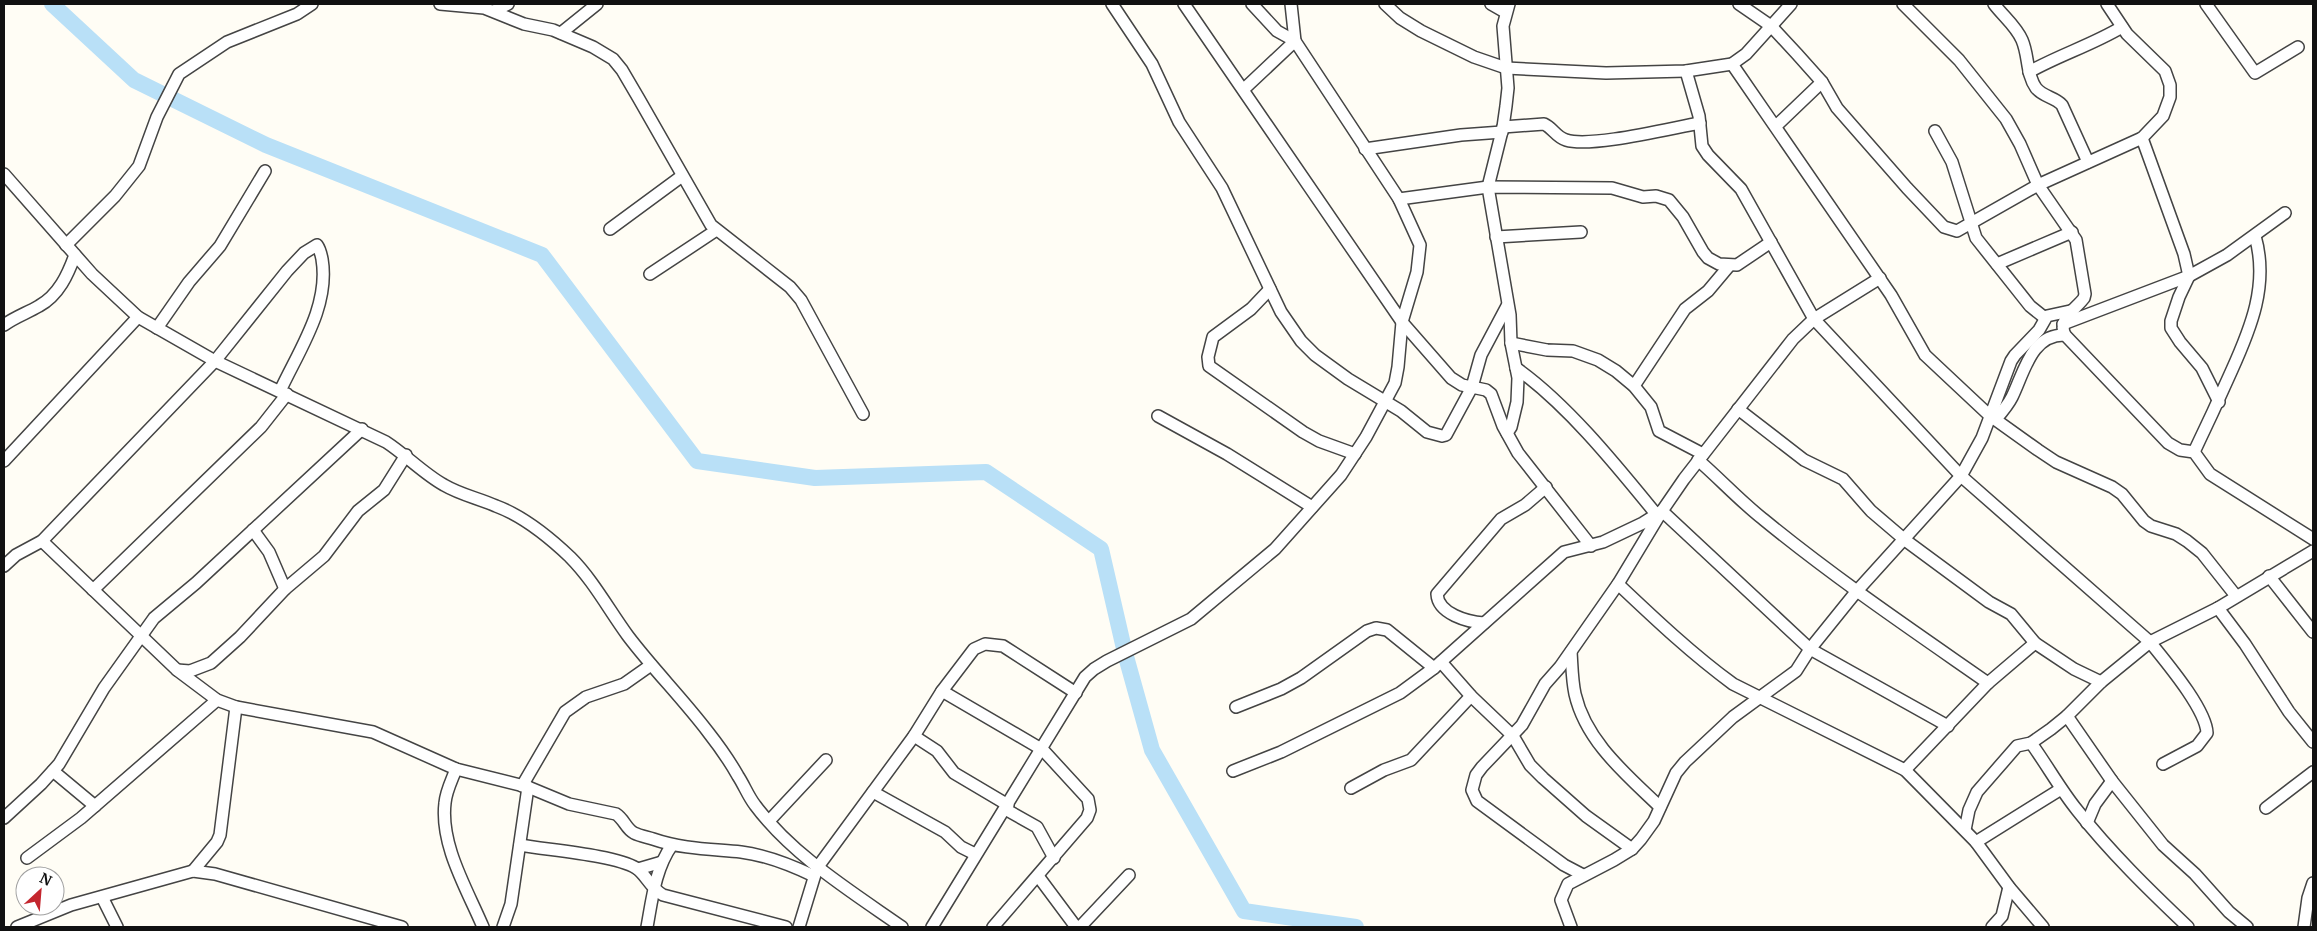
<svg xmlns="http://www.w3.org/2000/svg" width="2317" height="931" viewBox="0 0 2317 931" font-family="Merriweather,serif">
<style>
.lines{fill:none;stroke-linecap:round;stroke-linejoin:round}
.river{stroke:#b9e0f7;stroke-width:16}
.minor-casing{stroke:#444;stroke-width:14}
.minor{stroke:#fff;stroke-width:11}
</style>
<rect width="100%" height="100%" fill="#fffdf5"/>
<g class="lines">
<!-- river -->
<path class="river" d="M 52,4 L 134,80 L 266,145 L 542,255 L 697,461 L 815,478 L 986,472 L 1101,549 L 1125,653 L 1152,750 L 1244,911 L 1356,927"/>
<!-- minor casing -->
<g class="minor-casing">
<g id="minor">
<path d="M 440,4 L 484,8 L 524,24 L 553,30 L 593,47 L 613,59 L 622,70 L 639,99 L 711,225 L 790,287 L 801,300 L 863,414"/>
<path d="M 1112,4 L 1152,64 L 1179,122 L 1222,188 L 1281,312 L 1301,341 L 1315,355 L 1348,379 L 1401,411 L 1427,432 L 1442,436 L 1446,435 L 1472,387 L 1481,355 L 1507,306"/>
<path d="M 1184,4 L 1402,322 L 1451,378 L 1462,385 L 1486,390 L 1491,394 L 1503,426 L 1518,453 L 1591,546"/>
<path d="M 1385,4 L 1400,18 L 1421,31 L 1474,57 L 1506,68 L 1606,73 L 1686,71 L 1732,64 L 1746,54 L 1791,4"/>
<path d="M 1491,4 L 1505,12"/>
<path d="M 1739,4 L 1771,26 L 1797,54 L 1822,82 L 1837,108 L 1907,188 L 1944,227 L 1957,231 L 2038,185 L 2142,138 L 2163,116 L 2170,97 L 2170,85 L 2165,71 L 2127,34 L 2107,4"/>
<path d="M 1903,4 L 1959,60 L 2006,119 L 2020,144 L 2038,185 L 2076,240 L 2085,294 L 2084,298 C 2076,309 2057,319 2065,335 L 2168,443 L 2180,450 L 2194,452 L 2210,474 L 2313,539"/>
<path d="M 1994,4 C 2003,16 2016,26 2022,40 C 2029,56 2026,74 2036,88 C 2043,97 2055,97 2062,105 L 2088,162"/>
<path d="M 2206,4 L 2255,73 L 2298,47"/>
<path d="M 494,11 L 508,4"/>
<path d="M 561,33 L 597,4"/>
<path d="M 1732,64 L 1891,295 L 1925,355 L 1989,415 L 2038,450 L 2056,462 L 2112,487 L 2122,494 L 2144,521 L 2151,526 L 2176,534 L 2187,541 L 2202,553 L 2236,596"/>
<path d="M 1686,71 L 1699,116 L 1702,146 L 1708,155 L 1741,189 L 1814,319 L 1961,476 L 2150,642 C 2166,662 2206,709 2207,733 L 2197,746 L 2163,764"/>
<path d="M 2029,72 C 2059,55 2092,45 2122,27"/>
<path d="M 1244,89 L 1295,41 L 1291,4"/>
<path d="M 1776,126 L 1822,82"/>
<path d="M 1503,127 L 1544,124 C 1553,128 1556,137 1566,140 C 1591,148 1671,128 1700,123"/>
<path d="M 1935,131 L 1952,162 L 1976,238 L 2030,306 L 2045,318"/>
<path d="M 2142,138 L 2184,254 L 2189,276 L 2179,297 L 2171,321 L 2171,328 L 2180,342 L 2202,368 L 2219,402"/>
<path d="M 1365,149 L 1461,135 L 1502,132"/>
<path d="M 4,174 L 92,274 L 138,317 L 215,361 L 386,442 C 406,455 424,474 444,485 C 461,495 478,498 496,506 C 523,516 549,537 570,557 C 593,580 609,610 628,636 C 653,669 683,699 708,732 C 719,746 729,760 738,776 C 744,785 748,796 755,805 C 792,855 852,892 902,927"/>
<path d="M 1399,199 L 1488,187 L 1612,188 L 1643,197 L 1656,196 L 1669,200 L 1683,217 L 1703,252 L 1708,258 L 1719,264 L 1737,265 L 1771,242"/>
<path d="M 610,229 L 682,176"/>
<path d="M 1496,237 L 1581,232"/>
<path d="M 66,245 L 115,196 L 139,166 L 157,117 L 179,74 L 227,42 L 297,14 L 312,4"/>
<path d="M 1997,264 L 2072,232"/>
<path d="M 650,274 L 715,231"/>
<path d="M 1270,289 L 1251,309 L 1213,337 L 1208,357 L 1209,366 L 1303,432 L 1319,441 L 1355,454"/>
<path d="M 2063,324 L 2189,276 L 2227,255 L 2285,213"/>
<path d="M 4,325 C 15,317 27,313 39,306 C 59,295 68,274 75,255"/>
<path d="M 157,328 L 189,282 L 220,246 L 265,171"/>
<path d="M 1511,343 L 1547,350 L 1573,351 L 1598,360 L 1616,371 L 1634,386 L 1651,407 L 1659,431 L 1703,454"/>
<path d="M 1516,368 C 1567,404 1616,465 1656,514"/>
<path d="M 1634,386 L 1685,309 L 1708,291 L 1729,266"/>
<path d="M 1738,409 L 1804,460 L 1843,479 L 1871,511 L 1905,540 L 1989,602 L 2011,614 L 2035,643 L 2074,669 L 2101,682"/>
<path d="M 1158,416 L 1227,454 L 1312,507"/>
<path d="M 1996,419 C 2002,412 2008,405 2012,397 C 2024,373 2031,334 2065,335"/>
<path d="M 1507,433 L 1511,427 L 1517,402 L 1518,378 L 1511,343 L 1510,315 L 1488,187 L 1503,127 L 1506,106 L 1508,88 L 1503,26 L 1509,4"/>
<path d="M 2194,452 C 2207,425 2219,399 2231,372 C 2251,328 2269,284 2255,236"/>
<path d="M 1698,460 C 1720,479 1740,501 1763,519 C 1835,578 1912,630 1988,683"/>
<path d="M 4,461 L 138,317"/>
<path d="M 253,530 L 269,552 L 285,589"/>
<path d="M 42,541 L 177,670 L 217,700 L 236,707 L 373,732 L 456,769 L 528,787 L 569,804 L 616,814 C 624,819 626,829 634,833 C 640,836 647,837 653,839 C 682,849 710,849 741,852 C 766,855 791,865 814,876"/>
<path d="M 4,566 L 16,555 L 42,541 L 215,361 L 287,271 L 304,253 L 317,245 C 320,249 321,254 322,259 C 330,306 299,350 280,391"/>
<path d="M 2269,576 L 2313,632"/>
<path d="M 1618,584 C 1655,619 1692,654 1733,684 L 1905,770 L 1976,842 L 2009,887 L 2043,927"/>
<path d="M 93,590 L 261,427 L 287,394"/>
<path d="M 2218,608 L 2245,644 L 2289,712 L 2313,742"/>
<path d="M 1484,623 C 1468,622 1438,614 1437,594 L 1501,519 L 1525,505 L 1546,487"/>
<path d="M 1571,652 C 1572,666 1572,680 1575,694 C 1586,742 1627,775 1660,807"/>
<path d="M 1441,662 L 1471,696 L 1513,736 L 1530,765 L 1543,778 L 1586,816 L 1632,849"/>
<path d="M 177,670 L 190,671 L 211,663 L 240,637 L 285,589 L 324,556 L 358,511 L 384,490 L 406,455"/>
<path d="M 942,691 L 1043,750 L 1088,799 L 1090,810 L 1087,818 L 993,927"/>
<path d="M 1236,707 L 1281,689 L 1301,678 L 1367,631 L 1376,628 L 1387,630 L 1434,668"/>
<path d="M 2067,716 L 2112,781 L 2163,845 L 2195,874 L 2229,912 L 2247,927"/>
<path d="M 914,736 L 937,751 L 954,773 L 1008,805"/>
<path d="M 2031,743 C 2047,765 2060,789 2077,810 C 2110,852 2149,890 2188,927"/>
<path d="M 456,769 C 452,780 446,791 445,803 C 440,845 467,889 483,927"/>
<path d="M 1905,770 L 1988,683 L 2035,643"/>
<path d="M 53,771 L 95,806"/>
<path d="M 1233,771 L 1281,752 L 1400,693 L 1434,668 L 1564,552 L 1603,542 L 1643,523 L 1662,511 L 1810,649 L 1948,726"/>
<path d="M 522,786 L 565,712 L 586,697 L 624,684 L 651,665"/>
<path d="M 1351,788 L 1384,770 L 1411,760 L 1471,696"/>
<path d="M 873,792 L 945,832 L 961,847 L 975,854"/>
<path d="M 2266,808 L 2313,772"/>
<path d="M 1005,809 L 1037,827 L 1054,858"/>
<path d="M 4,818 L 41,784 L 59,764 L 104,688 L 154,618 L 196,583 L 362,429"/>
<path d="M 769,821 L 826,760"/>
<path d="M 2087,823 L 2095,804 L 2112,781"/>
<path d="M 1965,830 L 1969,810 L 1977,792 L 2017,746 L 2031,743 L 2051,729 L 2067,716 L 2101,682 L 2150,642 L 2218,608 L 2313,551"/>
<path d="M 1976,842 L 2061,789"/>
<path d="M 520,845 C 547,850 615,855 636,868 C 646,874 649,887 663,895 L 786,927"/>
<path d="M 27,858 L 81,818 L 217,700"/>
<path d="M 638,869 L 662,862"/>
<path d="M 193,871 L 217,842 L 220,835 L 236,707"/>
<path d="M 1583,875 L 1564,865 L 1477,801 L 1472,790 L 1476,775 L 1482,767 L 1522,725 L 1545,684 L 1560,667 L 1618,584 L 1662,511 L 1684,479 L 1793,339 L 1814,319 L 1880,278"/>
<path d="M 1038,876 L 1076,927"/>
<path d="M 102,897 L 117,927"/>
<path d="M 17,927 L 71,905 L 193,871 L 215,874 L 402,927"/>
<path d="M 503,927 L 511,904 L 528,787"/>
<path d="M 647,927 C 652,900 655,869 672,845"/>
<path d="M 799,927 L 817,868 L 914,736 L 942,691 L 974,649 L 985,644 L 1003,646 L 1076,693"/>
<path d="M 932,927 L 1085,677 L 1094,669 L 1107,661 L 1191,619 L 1275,549 L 1341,475 L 1366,437 L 1395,383 L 1398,367 L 1402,322 L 1417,272 L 1420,245 L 1399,199 L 1295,41 L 1277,31 L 1252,4"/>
<path d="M 1080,927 L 1129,875"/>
<path d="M 1571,927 L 1561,900 L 1568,884 L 1614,860 L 1632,849 L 1641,839 L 1654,821 L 1676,773 L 1685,762 L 1733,717 L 1796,671 L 1810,649 L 1856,592 L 1961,476 L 1982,438 L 2011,361 L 2015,355 L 2039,330 L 2047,316 L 2070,311"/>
<path d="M 1992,927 L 2002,916 L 2009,887"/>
<path d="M 2304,927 L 2308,898 L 2313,883"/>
</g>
</g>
<!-- minor -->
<use href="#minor" class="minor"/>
</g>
<!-- border -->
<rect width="2317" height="931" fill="none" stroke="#111111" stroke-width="10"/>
<!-- north arrow -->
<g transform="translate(40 891) rotate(26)"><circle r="24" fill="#ffffff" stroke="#a0a0a0"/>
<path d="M0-4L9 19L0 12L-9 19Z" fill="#c4262e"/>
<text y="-8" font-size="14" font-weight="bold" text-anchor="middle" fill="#111111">N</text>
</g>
</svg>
